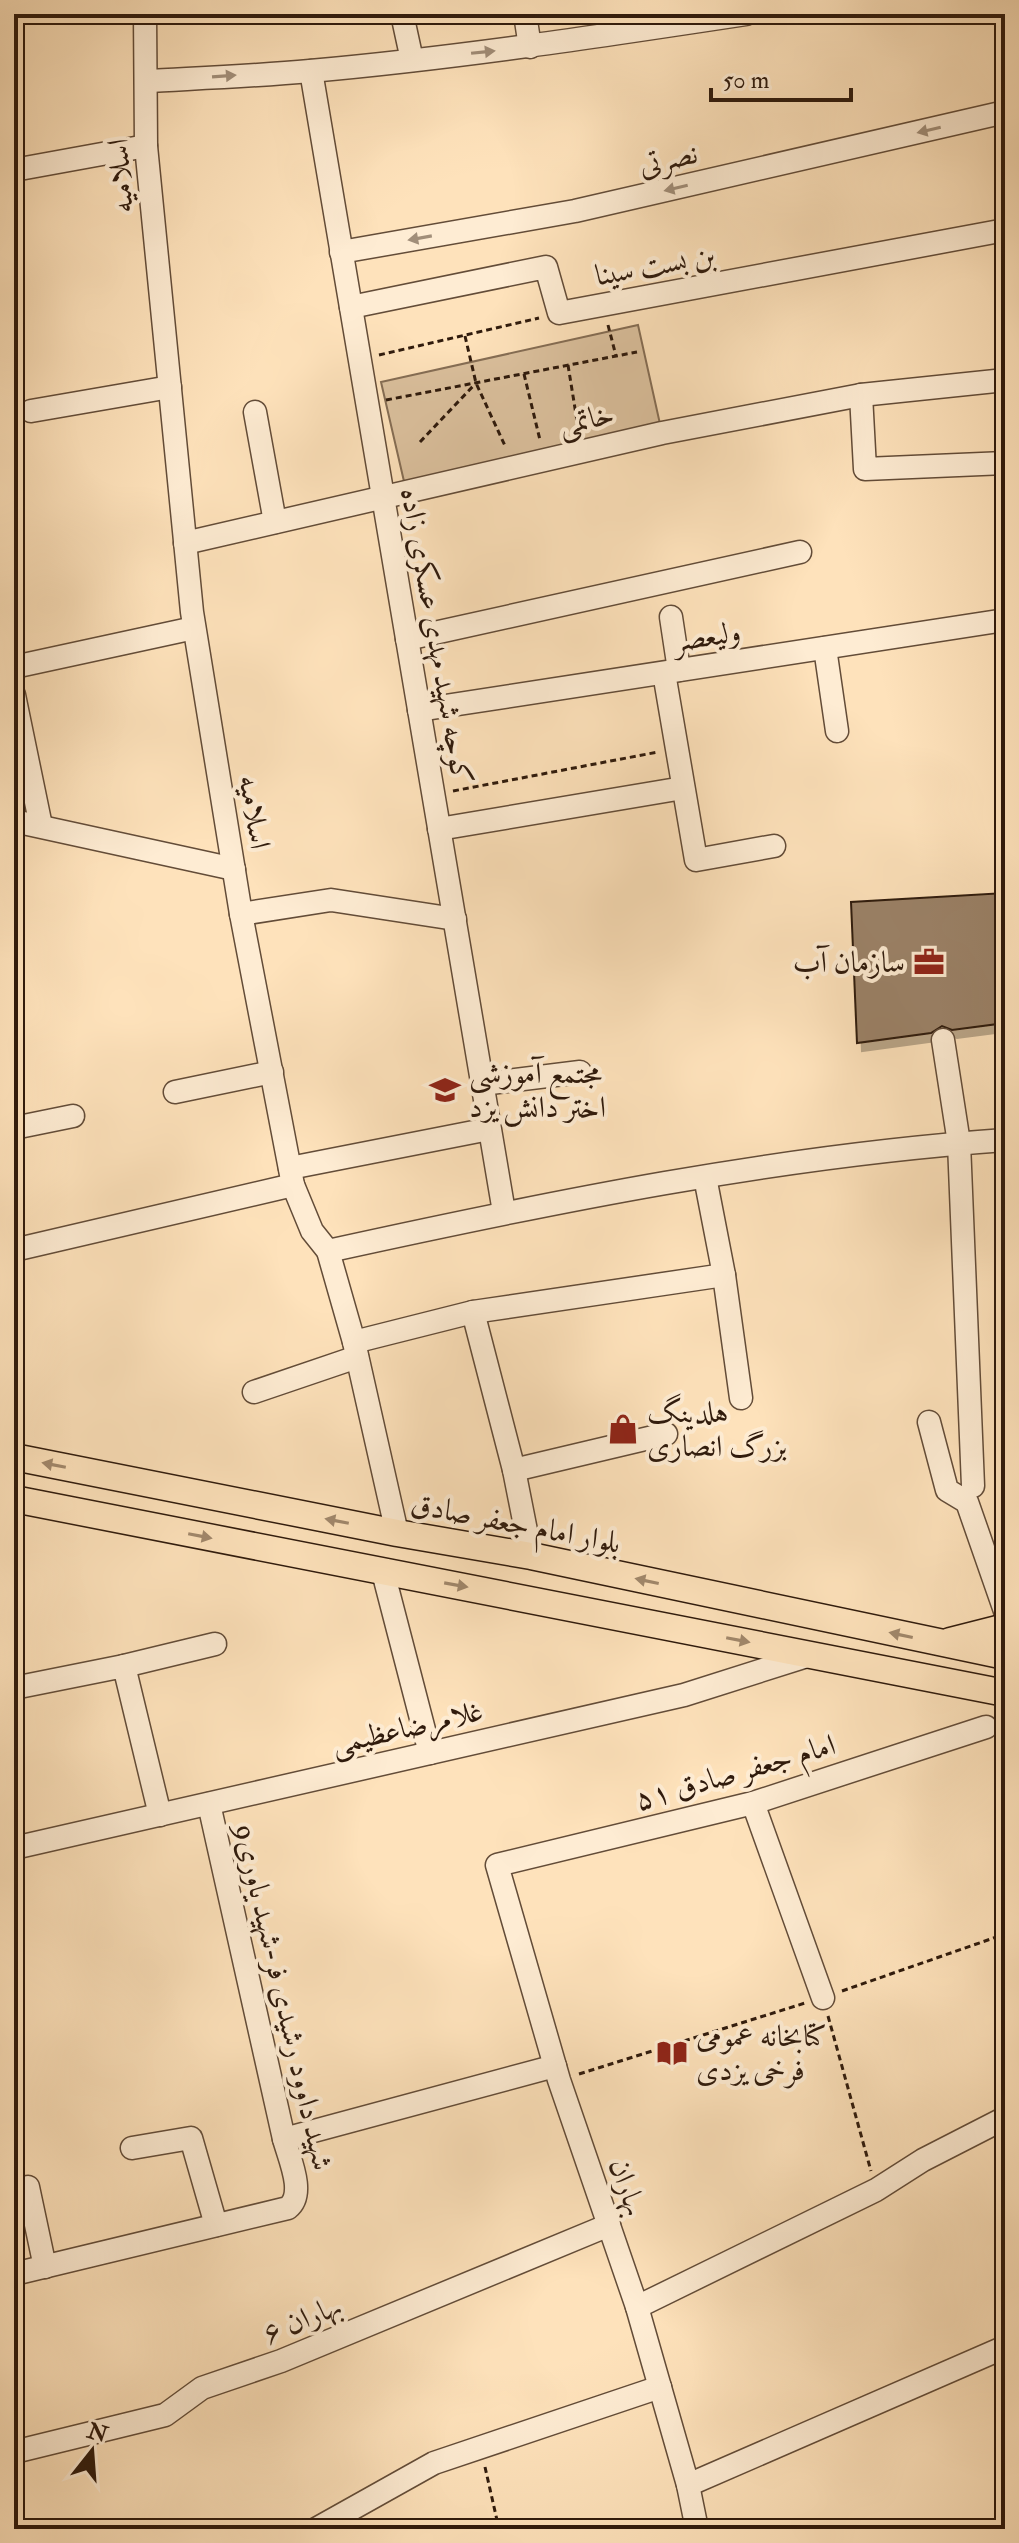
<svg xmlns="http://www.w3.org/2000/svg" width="1019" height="2543" viewBox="0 0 1019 2543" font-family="'IM FELL Double Pica',Amiri,serif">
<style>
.green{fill:#dbc09d;stroke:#856d54;stroke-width:2}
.building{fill:#9b8267;stroke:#2f1a0c;stroke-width:2;filter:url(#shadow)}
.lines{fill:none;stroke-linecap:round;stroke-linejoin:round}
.minor-casing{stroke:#634c38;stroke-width:25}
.major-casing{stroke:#2f1a0c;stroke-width:29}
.path{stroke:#2f1a0c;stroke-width:3;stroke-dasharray:6 4;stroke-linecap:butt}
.minor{stroke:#feecd3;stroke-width:22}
.major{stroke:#fee2bb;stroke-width:26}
.oneway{fill:#a18e79}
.oneway2{fill:#a1886c}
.labels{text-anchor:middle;stroke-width:8;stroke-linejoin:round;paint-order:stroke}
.street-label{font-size:30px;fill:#2f1a0c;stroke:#feecd3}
.poi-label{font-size:30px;fill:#2f1a0c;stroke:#feecd3;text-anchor:start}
</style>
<defs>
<filter id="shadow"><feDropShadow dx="5" dy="8" stdDeviation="0" flood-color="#0004"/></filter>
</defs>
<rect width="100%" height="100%" fill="#fee2bb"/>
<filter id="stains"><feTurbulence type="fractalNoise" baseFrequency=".0025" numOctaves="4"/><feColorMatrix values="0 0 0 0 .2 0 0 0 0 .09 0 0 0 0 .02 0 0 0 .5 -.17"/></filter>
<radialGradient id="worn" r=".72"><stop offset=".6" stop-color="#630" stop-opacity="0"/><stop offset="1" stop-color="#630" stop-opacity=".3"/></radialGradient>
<!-- green -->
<path class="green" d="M 638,325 L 662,433 L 406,490 L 381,382 Z"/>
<!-- building -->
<path class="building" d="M 1005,893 L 1005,1023 L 952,1030 L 942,1026 L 931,1033 L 857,1043 L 851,902 Z"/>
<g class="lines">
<!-- minor casing -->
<g class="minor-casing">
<g id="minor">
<path d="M 145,14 L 146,146 L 192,612 L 241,914 L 293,1185 L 312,1231 L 328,1251 L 354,1342 L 397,1533"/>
<path d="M 402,14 L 412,60"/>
<path d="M 525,14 L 530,47"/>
<path d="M 311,71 L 504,1212"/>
<path d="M 146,81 C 201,78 256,76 310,71 C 456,58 601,36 746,14"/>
<path d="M 14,170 L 146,146"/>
<path d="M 341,252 L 575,211 L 1005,112"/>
<path d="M 351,307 L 546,267 L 559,313 L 1005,230"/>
<path d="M 861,395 L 865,469 L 1005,463"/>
<path d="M 31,411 L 170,387"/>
<path d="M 255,412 L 275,522"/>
<path d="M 185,543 L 662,433 L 861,395 L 1005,380"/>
<path d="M 671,617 L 679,670"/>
<path d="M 407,639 L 800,552"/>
<path d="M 825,648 L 837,731"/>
<path d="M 14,667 L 194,628"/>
<path d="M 664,673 L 696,860 L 774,846"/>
<path d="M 14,695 L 41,826"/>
<path d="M 419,710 L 1005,620"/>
<path d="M 14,821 L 234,869"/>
<path d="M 439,829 L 683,788"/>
<path d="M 241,914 L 331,900 L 455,919"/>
<path d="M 943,1040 L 959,1143 L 973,1486"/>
<path d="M 482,1084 L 580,1072"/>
<path d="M 175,1092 L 272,1072"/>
<path d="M 14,1128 L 73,1116"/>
<path d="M 290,1168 L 489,1129"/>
<path d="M 705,1177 L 724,1275 L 741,1398"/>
<path d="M 14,1250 L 293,1185"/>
<path d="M 328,1251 C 551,1202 777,1156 1005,1140"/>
<path d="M 473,1312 L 514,1470 L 531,1556"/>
<path d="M 354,1342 L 473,1312 L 724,1275"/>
<path d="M 254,1392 L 357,1357"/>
<path d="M 929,1422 L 947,1490 L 967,1502 L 1005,1611"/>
<path d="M 514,1470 L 666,1434"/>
<path d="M 383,1572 L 430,1753"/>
<path d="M 124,1666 L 215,1644"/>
<path d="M 14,1688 L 124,1666 L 160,1815"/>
<path d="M 753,1803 L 823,1998"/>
<path d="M 14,1848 L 684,1695 L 810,1655"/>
<path d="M 284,2139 L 555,2066"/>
<path d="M 132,2148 L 191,2138 L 216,2225"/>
<path d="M 28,2187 L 45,2267"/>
<path d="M 14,2274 L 288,2208 C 306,2194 289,2158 284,2139 L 209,1804"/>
<path d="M 637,2307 L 876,2190 L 923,2160 L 1005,2118"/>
<path d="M 14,2452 L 165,2415 L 202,2388 L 281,2361 L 609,2225"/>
<path d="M 688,2485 L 1005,2347"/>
<path d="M 316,2529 L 434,2463 L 660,2387"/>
<path d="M 697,2529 L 688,2485 L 637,2307 L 559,2080 L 497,1865 L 753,1803 L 986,1727"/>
</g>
</g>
<!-- major casing -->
<g class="major-casing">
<g id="major">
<path d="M 14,1457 L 397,1533 L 531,1556 L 1005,1656"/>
<path d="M 14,1499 L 1005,1693"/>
<path d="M 950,1641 L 1005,1627"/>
</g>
</g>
<!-- path -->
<g class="path">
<path d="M 608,325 L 616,356"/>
<path d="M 465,336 L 476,383 L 506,448"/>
<path d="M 379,355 L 539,318"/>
<path d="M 568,365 L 579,433"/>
<path d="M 524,374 L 540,440"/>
<path d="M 386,400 L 637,352"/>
<path d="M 420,442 L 476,383"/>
<path d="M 453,791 L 658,752"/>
<path d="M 842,1991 L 1005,1934"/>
<path d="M 828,2016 L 871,2171"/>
<path d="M 579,2074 L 805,2003"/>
<path d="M 485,2467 L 499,2529"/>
</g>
<!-- minor -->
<use href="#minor" class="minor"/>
<!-- major -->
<use href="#major" class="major"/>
</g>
<!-- one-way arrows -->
<defs><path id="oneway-solid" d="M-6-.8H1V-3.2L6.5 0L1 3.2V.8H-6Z" transform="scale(2)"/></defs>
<g class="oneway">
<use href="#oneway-solid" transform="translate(483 52) rotate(-6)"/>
<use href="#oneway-solid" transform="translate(224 76) rotate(-4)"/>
<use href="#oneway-solid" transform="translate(929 130) rotate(167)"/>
<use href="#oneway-solid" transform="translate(676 188) rotate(167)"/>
<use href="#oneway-solid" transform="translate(420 238) rotate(170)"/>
</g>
<g class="oneway2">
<use href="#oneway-solid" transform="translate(54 1465) rotate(-169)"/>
<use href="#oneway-solid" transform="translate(337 1521) rotate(-169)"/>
<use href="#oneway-solid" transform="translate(200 1536) rotate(11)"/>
<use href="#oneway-solid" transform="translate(647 1581) rotate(-168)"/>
<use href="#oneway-solid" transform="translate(456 1585) rotate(10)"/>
<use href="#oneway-solid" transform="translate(901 1635) rotate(-168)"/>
<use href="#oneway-solid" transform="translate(738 1640) rotate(11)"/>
</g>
<!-- icons -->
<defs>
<g id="office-bare" transform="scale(2.4)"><path d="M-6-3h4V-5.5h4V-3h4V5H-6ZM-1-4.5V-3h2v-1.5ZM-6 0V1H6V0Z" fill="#8f2418" stroke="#feecd3" stroke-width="2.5" paint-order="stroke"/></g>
<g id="school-bare" transform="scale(2.4)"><path d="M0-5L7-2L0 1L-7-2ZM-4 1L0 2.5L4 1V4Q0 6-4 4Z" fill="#8f2418" stroke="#feecd3" stroke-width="2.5" paint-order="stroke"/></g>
<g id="shop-bare" transform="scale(2.4)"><path d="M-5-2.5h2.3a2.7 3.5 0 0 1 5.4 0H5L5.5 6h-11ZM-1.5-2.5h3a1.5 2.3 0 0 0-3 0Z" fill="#8f2418" stroke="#feecd3" stroke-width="2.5" paint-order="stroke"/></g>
<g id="library-bare" transform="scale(2.4)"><path d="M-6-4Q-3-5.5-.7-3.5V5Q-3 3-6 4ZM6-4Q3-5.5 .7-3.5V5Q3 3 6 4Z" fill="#8f2418" stroke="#feecd3" stroke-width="2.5" paint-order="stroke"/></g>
</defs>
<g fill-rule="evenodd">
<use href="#office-bare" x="929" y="962"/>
<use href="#school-bare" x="445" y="1090"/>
<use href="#shop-bare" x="623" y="1429"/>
<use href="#library-bare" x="672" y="2053"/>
</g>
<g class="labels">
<!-- street labels -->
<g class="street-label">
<text transform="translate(668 159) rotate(-13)" y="10">نصرتی</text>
<text transform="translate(120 176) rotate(-94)" y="10">اسلامیه</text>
<text transform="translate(655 265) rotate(-10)" y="10">بن بست سینا</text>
<text transform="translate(586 419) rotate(-13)" y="10">خاتمی</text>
<text transform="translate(437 636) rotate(80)" y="10">کوچه شهید مهدی عسکری زاده</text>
<text transform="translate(707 636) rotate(-9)" y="10">ولیعصر</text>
<text transform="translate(255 812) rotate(81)" y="10">اسلامیه</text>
<text transform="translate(516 1523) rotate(11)" y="10">بلوار امام جعفر صادق</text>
<text transform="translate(407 1727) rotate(-13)" y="10">غلامرضاعظیمی</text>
<text transform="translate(735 1772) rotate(-16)" y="10">امام جعفر صادق ۵۱</text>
<text transform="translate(284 1997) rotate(77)" y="10">شهید داوود رشیدی فر-شهید یاوری9</text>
<text transform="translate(628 2187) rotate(71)" y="10">بهاران</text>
<text transform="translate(302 2319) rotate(-22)" y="10">بهاران ۶</text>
</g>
<!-- poi labels -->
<g class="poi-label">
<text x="905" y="972" text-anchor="end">سازمان آب</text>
<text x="469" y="1083">مجتمع آموزشی<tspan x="469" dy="34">اختر دانش یزد</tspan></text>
<text x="647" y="1422">هلدینگ<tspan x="647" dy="34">بزرگ انصاری</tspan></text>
<text x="696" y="2046">کتابخانه عمومی<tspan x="696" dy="34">فرخی یزدی</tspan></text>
</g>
</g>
<!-- margin -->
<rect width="1019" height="2543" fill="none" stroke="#fee2bb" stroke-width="48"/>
<rect x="16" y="16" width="987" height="2511" fill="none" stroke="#2f1a0c" stroke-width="4"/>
<rect x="24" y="24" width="971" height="2495" fill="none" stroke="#2f1a0c" stroke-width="2"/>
<!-- north arrow -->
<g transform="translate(92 2451) rotate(17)" stroke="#feecd3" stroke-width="6" paint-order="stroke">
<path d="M0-6L14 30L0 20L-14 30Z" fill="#2f1a0c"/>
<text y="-12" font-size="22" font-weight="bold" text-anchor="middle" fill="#2f1a0c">N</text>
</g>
<!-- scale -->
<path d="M711 88v12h140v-12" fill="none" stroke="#2f1a0c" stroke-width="4"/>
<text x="723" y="88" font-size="24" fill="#2f1a0c" stroke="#feecd3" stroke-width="6" paint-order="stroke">50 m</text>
<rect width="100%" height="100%" filter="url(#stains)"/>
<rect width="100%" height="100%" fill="url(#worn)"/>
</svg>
